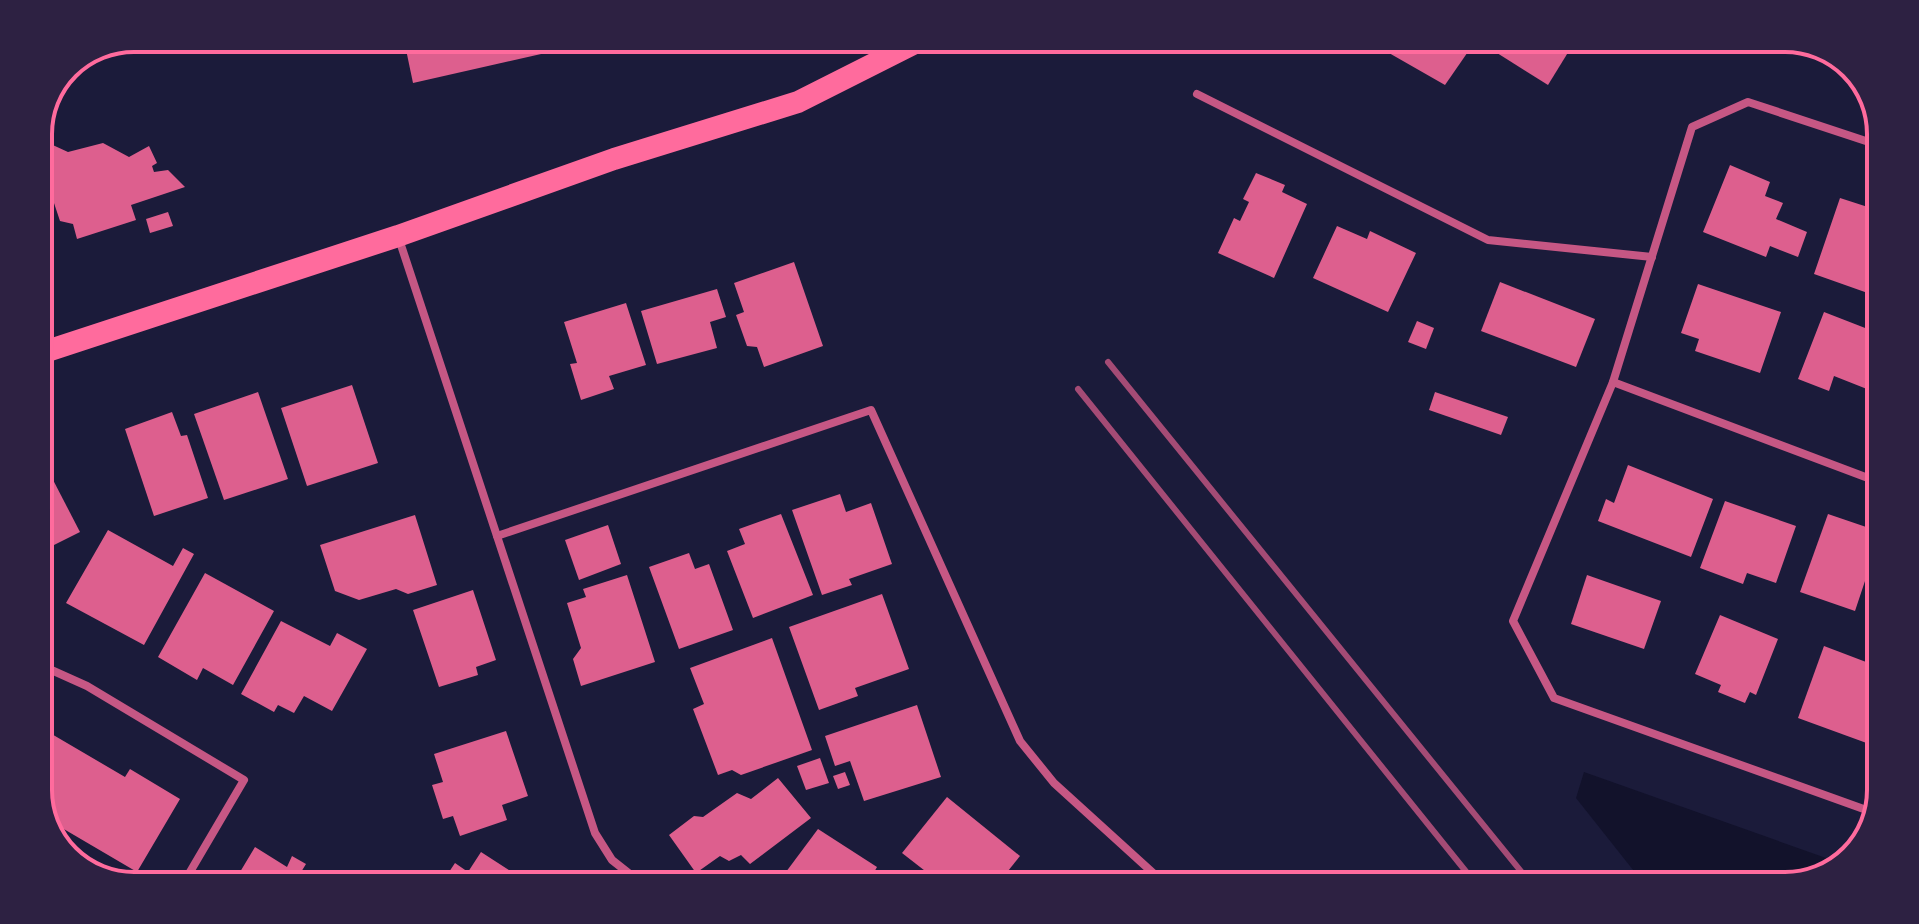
<svg xmlns="http://www.w3.org/2000/svg" width="1919" height="924" viewBox="0 0 1919 924" font-family="'Asap Condensed',sans-serif">
<style>
.water{fill:#12122b}
.building{fill:#dd5f8e}
.lines{fill:none;stroke-linecap:round;stroke-linejoin:round}
.minor{stroke:#c65784;stroke-width:8}
.trunk{stroke:#ff6b9d;stroke-width:22}
.rail{stroke:#a44b75;stroke-width:6}
.rim{fill:none;stroke:#ff6b9d;stroke-width:4}
</style>
<rect width="100%" height="100%" fill="#1b1b3a"/>
<!-- water -->
<path class="water" d="M 1584,772 L 1843,864 L 1838,870 L 1785,886 L 1645,885 L 1576,798 Z"/>
<!-- building -->
<g class="building">
<rect x="226" y="39" width="119" height="3"/>
<path d="M 404,40 L 594,41 L 594,42 L 413,83 Z"/>
<path d="M 1375,45 L 1472,46 L 1445,85 Z"/>
<path d="M 1486,46 L 1572,46 L 1548,85 Z"/>
<path d="M 44,141 L 68,152 L 103,143 L 129,157 L 149,146 L 157,163 L 152,166 L 154,172 L 168,170 L 185,187 L 131,205 L 136,220 L 77,239 L 73,224 L 60,221 L 52,197 L 38,202 L 38,143 Z"/>
<path d="M 1730,165 L 1770,182 L 1765,196 L 1783,203 L 1776,219 L 1807,232 L 1798,257 L 1770,246 L 1766,257 L 1703,232 Z"/>
<path d="M 1256,173 L 1285,185 L 1282,192 L 1307,204 L 1274,278 L 1218,253 L 1234,218 L 1240,221 L 1249,202 L 1243,199 Z"/>
<path d="M 1840,198 L 1874,209 L 1871,220 L 1880,223 L 1879,297 L 1814,274 Z"/>
<path d="M 168,212 L 173,226 L 150,233 L 146,219 Z"/>
<path d="M 1337,226 L 1367,239 L 1370,231 L 1416,253 L 1388,312 L 1313,278 Z"/>
<path d="M 794,262 L 823,346 L 764,367 L 757,347 L 747,346 L 736,315 L 744,312 L 734,283 Z"/>
<path d="M 1500,282 L 1595,319 L 1576,367 L 1481,331 Z"/>
<path d="M 1698,284 L 1781,312 L 1760,373 L 1695,351 L 1699,339 L 1681,333 Z"/>
<path d="M 717,289 L 726,317 L 710,322 L 717,348 L 657,364 L 641,311 Z"/>
<path d="M 626,303 L 646,365 L 609,376 L 614,389 L 581,400 L 570,364 L 577,363 L 564,322 Z"/>
<path d="M 1824,312 L 1878,333 L 1877,393 L 1834,376 L 1829,391 L 1798,379 Z"/>
<path d="M 1417,321 L 1434,328 L 1426,349 L 1408,342 Z"/>
<path d="M 352,385 L 378,463 L 307,486 L 281,408 Z"/>
<path d="M 258,392 L 288,479 L 224,500 L 194,414 Z"/>
<path d="M 1435,392 L 1508,417 L 1501,435 L 1429,410 Z"/>
<path d="M 172,412 L 181,436 L 187,435 L 208,498 L 154,516 L 125,429 Z"/>
<path d="M 1628,465 L 1713,499 L 1691,557 L 1598,521 L 1606,499 L 1614,503 Z"/>
<path d="M 51,476 L 80,532 L 38,553 L 38,483 Z"/>
<path d="M 840,494 L 846,512 L 871,503 L 892,564 L 849,579 L 852,585 L 822,595 L 792,510 Z"/>
<path d="M 1725,501 L 1796,526 L 1776,583 L 1747,573 L 1743,584 L 1700,568 Z"/>
<path d="M 781,514 L 813,595 L 753,618 L 727,551 L 745,544 L 739,529 Z"/>
<path d="M 1828,514 L 1875,530 L 1875,551 L 1855,611 L 1800,592 Z"/>
<path d="M 415,515 L 437,585 L 408,594 L 396,589 L 359,600 L 335,591 L 320,545 Z"/>
<path d="M 608,525 L 621,564 L 579,580 L 565,540 Z"/>
<path d="M 108,530 L 173,566 L 183,548 L 194,554 L 144,645 L 66,603 Z"/>
<path d="M 689,553 L 695,569 L 709,564 L 733,630 L 679,649 L 649,567 Z"/>
<path d="M 205,573 L 274,611 L 233,685 L 203,668 L 197,680 L 158,657 Z"/>
<path d="M 627,575 L 655,662 L 581,686 L 573,659 L 581,648 L 567,603 L 586,597 L 583,589 Z"/>
<path d="M 1587,575 L 1661,601 L 1644,649 L 1571,624 Z"/>
<path d="M 473,590 L 496,660 L 476,667 L 478,675 L 439,687 L 413,610 Z"/>
<path d="M 882,594 L 909,669 L 855,688 L 858,696 L 819,710 L 789,627 Z"/>
<path d="M 1720,615 L 1778,639 L 1756,695 L 1750,692 L 1745,703 L 1718,692 L 1721,685 L 1695,674 Z"/>
<path d="M 281,621 L 330,646 L 337,633 L 367,649 L 332,711 L 304,696 L 294,713 L 278,705 L 274,712 L 241,694 Z"/>
<path d="M 772,638 L 812,750 L 741,775 L 732,770 L 718,775 L 693,709 L 704,704 L 690,668 Z"/>
<path d="M 1824,646 L 1874,665 L 1872,745 L 1798,718 Z"/>
<path d="M 917,705 L 941,777 L 864,801 L 850,761 L 835,766 L 825,736 Z"/>
<path d="M 38,726 L 125,777 L 130,769 L 180,799 L 137,872 L 45,818 L 38,797 Z"/>
<path d="M 506,731 L 528,796 L 502,805 L 507,820 L 460,836 L 453,816 L 443,819 L 432,785 L 443,782 L 434,754 Z"/>
<path d="M 820,758 L 829,783 L 806,790 L 797,766 Z"/>
<path d="M 845,772 L 850,785 L 838,789 L 833,776 Z"/>
<path d="M 778,778 L 811,818 L 750,864 L 741,855 L 729,861 L 720,856 L 696,873 L 669,835 L 694,816 L 703,817 L 737,793 L 751,799 Z"/>
<path d="M 947,797 L 1020,856 L 1000,881 L 938,881 L 902,853 Z"/>
<path d="M 818,829 L 877,867 L 869,881 L 780,880 Z"/>
<path d="M 255,847 L 287,867 L 292,856 L 306,864 L 298,877 L 237,877 Z"/>
<path d="M 481,852 L 518,876 L 521,870 L 535,879 L 445,878 L 455,863 L 468,872 Z"/>
</g>
<g class="lines">
<!-- minor -->
<g class="minor">
<path d="M 1197,94 L 1488,240 L 1652,257"/>
<path d="M 398,236 L 595,833 L 612,860 L 636,879"/>
<path d="M 1613,382 L 1876,481"/>
<path d="M 497,536 L 871,410 L 1020,741 L 1054,783 L 1163,882"/>
<path d="M 38,664 L 87,686 L 244,780 L 187,877"/>
<path d="M 1872,812 L 1554,698 L 1513,621 L 1613,382 L 1692,127 L 1748,102 L 1881,146"/>
</g>
<!-- trunk -->
<path class="trunk" d="M 38,354 L 398,236 L 614,159 L 798,102 L 917,42"/>
<!-- rail -->
<g class="rail">
<path d="M 1108,362 L 1532,885"/>
<path d="M 1078,389 L 1476,884"/>
</g>
</g>
<!-- crop -->
<path d="M0 0H1919V924H0ZM134 52H1785A82 82 0 0 1 1867 134V790A82 82 0 0 1 1785 872H134A82 82 0 0 1 52 790V134A82 82 0 0 1 134 52Z" fill="#2d2142" fill-rule="evenodd"/>
<path class="rim" d="M134 52H1785A82 82 0 0 1 1867 134V790A82 82 0 0 1 1785 872H134A82 82 0 0 1 52 790V134A82 82 0 0 1 134 52Z"/>
</svg>
